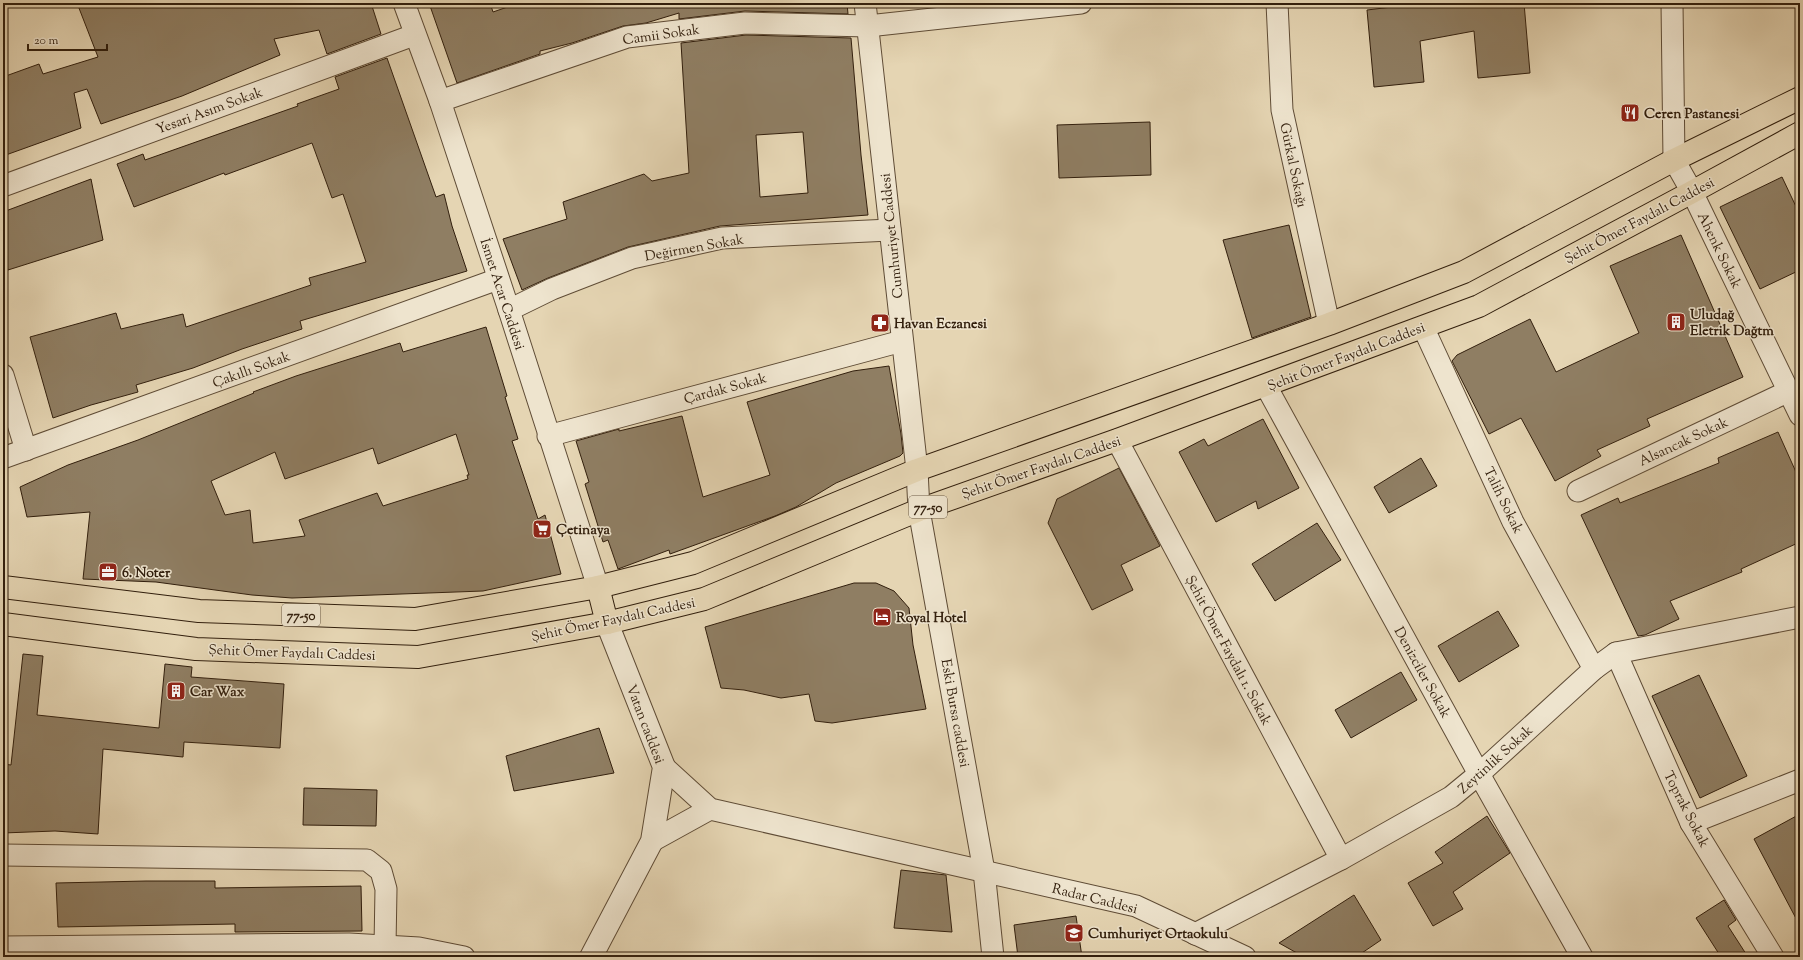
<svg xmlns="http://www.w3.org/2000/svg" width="1803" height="960" viewBox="0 0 1803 960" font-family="'Sorts Mill Goudy',serif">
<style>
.building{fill:#8f7e63;stroke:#321f0d;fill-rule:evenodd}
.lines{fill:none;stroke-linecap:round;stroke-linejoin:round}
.minor-casing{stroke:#5f4c36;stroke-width:23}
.tertiary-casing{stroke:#5f4c36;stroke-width:24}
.primary-casing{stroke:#321f0d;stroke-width:24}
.minor{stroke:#eee4ce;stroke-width:21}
.tertiary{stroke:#eee4ce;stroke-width:22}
.primary{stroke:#e5d5b3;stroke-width:22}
.labels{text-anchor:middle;stroke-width:3;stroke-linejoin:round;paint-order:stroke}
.shield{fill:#eee4ce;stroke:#6a5a47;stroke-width:1}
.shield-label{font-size:13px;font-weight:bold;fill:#321f0d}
.street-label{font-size:14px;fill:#321f0d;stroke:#eee4ce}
.poi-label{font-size:14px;font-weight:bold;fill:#321f0d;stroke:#eee4ce;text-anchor:start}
</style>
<rect width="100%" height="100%" fill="#e5d5b3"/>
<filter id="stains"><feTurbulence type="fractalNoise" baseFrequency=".005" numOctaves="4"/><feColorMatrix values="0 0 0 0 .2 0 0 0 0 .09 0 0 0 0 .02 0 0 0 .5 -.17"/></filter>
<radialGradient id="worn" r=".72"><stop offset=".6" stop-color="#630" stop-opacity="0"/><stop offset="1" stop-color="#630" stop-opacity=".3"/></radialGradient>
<!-- building -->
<g class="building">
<path d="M 77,3 L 371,3 L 381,34 L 327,54 L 319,30 L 274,39 L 280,55 L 182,96 L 101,124 L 87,89 L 74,93 L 81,128 L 3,156 L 3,77 L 39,64 L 43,74 L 98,57 Z"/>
<path d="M 429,3 L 490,3 L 493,12 L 519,3 L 847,3 L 848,14 L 745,11 L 679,19 L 679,13 L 646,23 L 623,26 L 572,43 L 540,51 L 540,54 L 457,83 Z"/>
<path d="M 1425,3 L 1524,3 L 1530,73 L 1478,78 L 1474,31 L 1420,41 L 1424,82 L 1374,87 L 1367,10 Z"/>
<path d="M 746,35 L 851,38 L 861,155 L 868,215 L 720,226 L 628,247 L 548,278 L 522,290 L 503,239 L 567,219 L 563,202 L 644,174 L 652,181 L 689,173 L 681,43 ZM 803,132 L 808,193 L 760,197 L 756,135 Z"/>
<path d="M 387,58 L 436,197 L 444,194 L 452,226 L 467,271 L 300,321 L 302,329 L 242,349 L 193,368 L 136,385 L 138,392 L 91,405 L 53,418 L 30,337 L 116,313 L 121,329 L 183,314 L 186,327 L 311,285 L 309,278 L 366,262 L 343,194 L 332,198 L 312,143 L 225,175 L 224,173 L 134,207 L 117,164 L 143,154 L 145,160 L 298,106 L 297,104 L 339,89 L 335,77 Z"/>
<path d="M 1150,122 L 1151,175 L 1059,178 L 1057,125 Z"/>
<path d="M 1782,177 L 1800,215 L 1800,270 L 1760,289 L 1720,207 Z"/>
<path d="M 91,179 L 103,240 L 8,270 L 3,251 L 3,212 Z"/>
<path d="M 1289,225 L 1311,317 L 1252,338 L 1223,240 Z"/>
<path d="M 1681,235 L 1743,377 L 1647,419 L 1650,426 L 1597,450 L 1601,456 L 1555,481 L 1521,418 L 1489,434 L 1452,361 L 1457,355 L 1530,319 L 1556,372 L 1639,333 L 1610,266 Z"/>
<path d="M 486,327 L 507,396 L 505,397 L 518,439 L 512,441 L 538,519 L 545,515 L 561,574 L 483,591 L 292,598 L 252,595 L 156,582 L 83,579 L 90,512 L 27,517 L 20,487 L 68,465 L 138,440 L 254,393 L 253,392 L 296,376 L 400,343 L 403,352 ZM 456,434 L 469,475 L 467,475 L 468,479 L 383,506 L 377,493 L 299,520 L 305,536 L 253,543 L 250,510 L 225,515 L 211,481 L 275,452 L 285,479 L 373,448 L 378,464 Z"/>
<path d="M 889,366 L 901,434 L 903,453 L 900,456 L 836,483 L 796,507 L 775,516 L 670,554 L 669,550 L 618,569 L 608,540 L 603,542 L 585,484 L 589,482 L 576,441 L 619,429 L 619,431 L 682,416 L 703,497 L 770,475 L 747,402 L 853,371 Z"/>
<path d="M 1263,419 L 1299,488 L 1258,509 L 1256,501 L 1216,522 L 1179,452 L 1204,439 L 1208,446 Z"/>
<path d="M 1778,432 L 1800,481 L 1800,542 L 1741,569 L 1742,572 L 1670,601 L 1679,619 L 1645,635 L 1638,636 L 1581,515 L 1618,498 L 1620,503 L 1719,463 L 1718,458 Z"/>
<path d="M 1421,458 L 1437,486 L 1389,513 L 1374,487 Z"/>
<path d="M 1119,468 L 1160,546 L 1121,565 L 1133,590 L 1092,610 L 1048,523 L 1057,499 Z"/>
<path d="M 1317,523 L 1341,560 L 1275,601 L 1252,564 Z"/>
<path d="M 854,583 L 876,583 L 894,591 L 909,608 L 913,645 L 926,709 L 832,723 L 815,721 L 809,694 L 781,698 L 744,690 L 721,688 L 705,627 Z"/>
<path d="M 1498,611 L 1519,646 L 1459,682 L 1438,646 Z"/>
<path d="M 23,654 L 43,656 L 37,715 L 159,728 L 165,664 L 192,667 L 191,677 L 284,684 L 280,748 L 184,742 L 183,757 L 103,749 L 98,834 L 55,831 L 3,833 L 3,764 L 11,765 Z"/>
<path d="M 1401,672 L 1417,700 L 1351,738 L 1335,710 Z"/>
<path d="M 1699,675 L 1747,776 L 1700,798 L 1652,696 Z"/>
<path d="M 599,728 L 614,773 L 514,791 L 506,756 Z"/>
<path d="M 304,788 L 377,790 L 376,826 L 303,825 Z"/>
<path d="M 1800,814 L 1800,926 L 1754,839 Z"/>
<path d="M 1487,816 L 1510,853 L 1453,892 L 1463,909 L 1433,926 L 1408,883 L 1443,863 L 1435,852 Z"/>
<path d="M 901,870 L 946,875 L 952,932 L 894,928 Z"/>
<path d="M 146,881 L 215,881 L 215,888 L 361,886 L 362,931 L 235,932 L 235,924 L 58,927 L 56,883 Z"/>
<path d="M 1354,895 L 1381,940 L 1356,957 L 1304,957 L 1279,943 Z"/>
<path d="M 1724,900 L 1736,920 L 1728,926 L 1748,957 L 1721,957 L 1696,918 Z"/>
<path d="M 1076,916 L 1082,957 L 1018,957 L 1014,925 Z"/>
</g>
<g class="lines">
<!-- minor casing -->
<g class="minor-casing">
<g id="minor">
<path d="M 404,3 L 440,101 L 509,310 L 598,587"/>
<path d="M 865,3 L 917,470 L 919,510 L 984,871 L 993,957"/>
<path d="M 1277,3 L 1282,110 L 1329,324"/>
<path d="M 1672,3 L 1674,160 L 1692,192 L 1800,415"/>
<path d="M 440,101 L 627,37 L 745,23 L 868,26 L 1081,3"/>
<path d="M 3,186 L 414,35"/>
<path d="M 509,310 L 552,289 L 632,258 L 722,238 L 890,230"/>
<path d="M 1423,327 L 1513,522 L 1594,669"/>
<path d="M 3,375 L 26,450"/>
<path d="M 1266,386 L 1479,774 L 1582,957"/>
<path d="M 548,436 L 902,341"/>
<path d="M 1117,440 L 1341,859"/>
<path d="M 3,458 L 498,279"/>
<path d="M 1578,491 L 1789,391"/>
<path d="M 1616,653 L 1691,823 L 1773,957"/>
<path d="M 664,767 L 710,809 L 1136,906 L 1245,957"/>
<path d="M 1691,823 L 1800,780"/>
<path d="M 652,841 L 710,809"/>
<path d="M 3,855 L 367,860 L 381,871 L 386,889 L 385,946"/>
<path d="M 1195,934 L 1341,859 L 1451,797 L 1479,774 L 1594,669 L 1616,653 L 1800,617"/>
<path d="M 3,947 L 349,944 L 419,948 L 464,957"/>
</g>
</g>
<!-- tertiary casing -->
<g class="tertiary-casing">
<path id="tertiary" d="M 591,957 L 652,841 L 664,767 L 607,623"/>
</g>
<!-- primary casing -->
<g class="primary-casing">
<g id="primary">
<path d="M 3,587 L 199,611 L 415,619 L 598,587 L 693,563 L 917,470 L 1329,324 L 1464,272 L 1674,160 L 1800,98"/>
<path d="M 598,587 L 607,623"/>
<path d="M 3,624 L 196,649 L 418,657 L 607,623 L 704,599 L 919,510 L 1117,440 L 1479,306 L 1692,192 L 1800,133"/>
</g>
</g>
<!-- minor -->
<use href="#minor" class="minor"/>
<!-- tertiary -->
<use href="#tertiary" class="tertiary"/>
<!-- primary -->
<use href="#primary" class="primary"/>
</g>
<!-- icons -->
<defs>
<g id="restaurant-square" transform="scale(1)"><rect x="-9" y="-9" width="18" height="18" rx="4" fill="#8f2418" stroke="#eee4ce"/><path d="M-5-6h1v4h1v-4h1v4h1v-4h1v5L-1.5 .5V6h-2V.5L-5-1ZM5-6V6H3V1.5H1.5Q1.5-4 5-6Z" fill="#fff"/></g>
<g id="building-square" transform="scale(1)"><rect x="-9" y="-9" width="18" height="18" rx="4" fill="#8f2418" stroke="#eee4ce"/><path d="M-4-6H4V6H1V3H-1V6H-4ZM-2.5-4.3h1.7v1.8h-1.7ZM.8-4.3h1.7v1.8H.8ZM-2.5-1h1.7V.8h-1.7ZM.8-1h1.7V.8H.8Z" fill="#fff"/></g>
<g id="pharmacy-square" transform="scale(1)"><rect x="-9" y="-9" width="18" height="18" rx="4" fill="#8f2418" stroke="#eee4ce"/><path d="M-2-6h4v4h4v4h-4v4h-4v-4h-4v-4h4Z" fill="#fff"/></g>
<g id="supermarket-square" transform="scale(1)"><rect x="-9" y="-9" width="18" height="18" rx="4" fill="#8f2418" stroke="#eee4ce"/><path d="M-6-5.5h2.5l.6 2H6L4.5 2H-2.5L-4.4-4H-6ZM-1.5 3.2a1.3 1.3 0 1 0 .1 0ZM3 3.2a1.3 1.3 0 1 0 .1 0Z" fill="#fff"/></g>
<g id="office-square" transform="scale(1)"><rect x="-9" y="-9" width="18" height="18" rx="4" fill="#8f2418" stroke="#eee4ce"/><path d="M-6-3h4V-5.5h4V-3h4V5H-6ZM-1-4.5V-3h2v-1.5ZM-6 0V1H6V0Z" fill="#fff"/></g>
<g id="hotel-square" transform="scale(1)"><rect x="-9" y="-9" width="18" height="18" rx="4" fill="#8f2418" stroke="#eee4ce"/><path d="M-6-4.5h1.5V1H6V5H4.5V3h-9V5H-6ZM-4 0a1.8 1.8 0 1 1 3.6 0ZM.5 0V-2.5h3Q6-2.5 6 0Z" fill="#fff"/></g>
<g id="school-square" transform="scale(1)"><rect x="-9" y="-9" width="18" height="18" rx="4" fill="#8f2418" stroke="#eee4ce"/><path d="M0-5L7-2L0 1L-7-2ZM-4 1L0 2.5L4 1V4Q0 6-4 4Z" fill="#fff"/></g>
</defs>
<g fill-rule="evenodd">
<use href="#restaurant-square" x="1630" y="113"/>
<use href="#building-square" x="1676" y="322"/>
<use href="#pharmacy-square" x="880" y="323"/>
<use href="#supermarket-square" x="542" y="529"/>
<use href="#office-square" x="108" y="572"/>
<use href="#hotel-square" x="882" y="617"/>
<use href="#building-square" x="176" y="691"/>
<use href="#school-square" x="1074" y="933"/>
</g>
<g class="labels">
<!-- shield labels -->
<g class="shield">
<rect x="909" y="496" width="38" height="22" rx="3"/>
<rect x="282" y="604" width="38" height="22" rx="3"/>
</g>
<g class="shield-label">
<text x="928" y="512">77-50</text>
<text x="301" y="620">77-50</text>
</g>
<!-- street labels -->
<g class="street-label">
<text transform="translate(661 34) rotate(-8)" y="5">Camii Sokak</text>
<text transform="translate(209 110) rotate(-20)" y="5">Yesari Asım Sokak</text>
<text transform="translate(1294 165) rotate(78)" y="5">Gürkal Sokağı</text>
<text transform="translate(1639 220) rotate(-28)" y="5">Şehit Ömer Faydalı Caddesi</text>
<text transform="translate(891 236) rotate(-96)" y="5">Cumhuriyet Caddesi</text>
<text transform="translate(694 247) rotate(-10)" y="5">Değirmen Sokak</text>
<text transform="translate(1720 250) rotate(64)" y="5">Ahenk Sokak</text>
<text transform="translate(503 294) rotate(72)" y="5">İsmet Acar Caddesi</text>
<text transform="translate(1346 356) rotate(-21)" y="5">Şehit Ömer Faydalı Caddesi</text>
<text transform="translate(251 369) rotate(-20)" y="5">Çakıllı Sokak</text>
<text transform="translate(725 388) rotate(-15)" y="5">Çardak Sokak</text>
<text transform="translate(1683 441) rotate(-25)" y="5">Alsancak Sokak</text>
<text transform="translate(1041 467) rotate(-19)" y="5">Şehit Ömer Faydalı Caddesi</text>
<text transform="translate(1504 500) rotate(64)" y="5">Talih Sokak</text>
<text transform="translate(613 619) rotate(-12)" y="5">Şehit Ömer Faydalı Caddesi</text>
<text transform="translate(1229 650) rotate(62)" y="5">Şehit Ömer Faydalı 1. Sokak</text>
<text transform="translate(292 652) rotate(2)" y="5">Şehit Ömer Faydalı Caddesi</text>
<text transform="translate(1423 672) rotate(61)" y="5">Denizciler Sokak</text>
<text transform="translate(956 713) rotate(80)" y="5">Eski Bursa caddesi</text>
<text transform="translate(646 724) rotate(69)" y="5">Vatan caddesi</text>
<text transform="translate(1495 759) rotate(-42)" y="5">Zeytinlik Sokak</text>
<text transform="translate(1687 809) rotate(63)" y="5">Toprak Sokak</text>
<text transform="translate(1095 898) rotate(14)" y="5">Radar Caddesi</text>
</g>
<!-- poi labels -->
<g class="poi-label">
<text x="1644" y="118">Ceren Pastanesi</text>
<text x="1690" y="319">Uludağ<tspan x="1690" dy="16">Eletrik Dağtm</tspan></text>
<text x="894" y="328">Havan Eczanesi</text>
<text x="556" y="534">Çetinaya</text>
<text x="122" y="577">6. Noter</text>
<text x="896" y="622">Royal Hotel</text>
<text x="190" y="696">Car Wax</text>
<text x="1088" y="938">Cumhuriyet Ortaokulu</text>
</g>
</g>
<!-- margin -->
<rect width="1803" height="960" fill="none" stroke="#e5d5b3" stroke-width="16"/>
<rect x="4" y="4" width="1795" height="952" fill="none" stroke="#321f0d" stroke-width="2"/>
<rect x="8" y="8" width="1787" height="944" fill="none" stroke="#321f0d"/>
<!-- scale -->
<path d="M28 44v6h79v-6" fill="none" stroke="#321f0d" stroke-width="2"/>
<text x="34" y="44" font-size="12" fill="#321f0d" stroke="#eee4ce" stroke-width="3" paint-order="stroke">20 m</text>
<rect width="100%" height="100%" filter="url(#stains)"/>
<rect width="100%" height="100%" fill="url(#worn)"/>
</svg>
